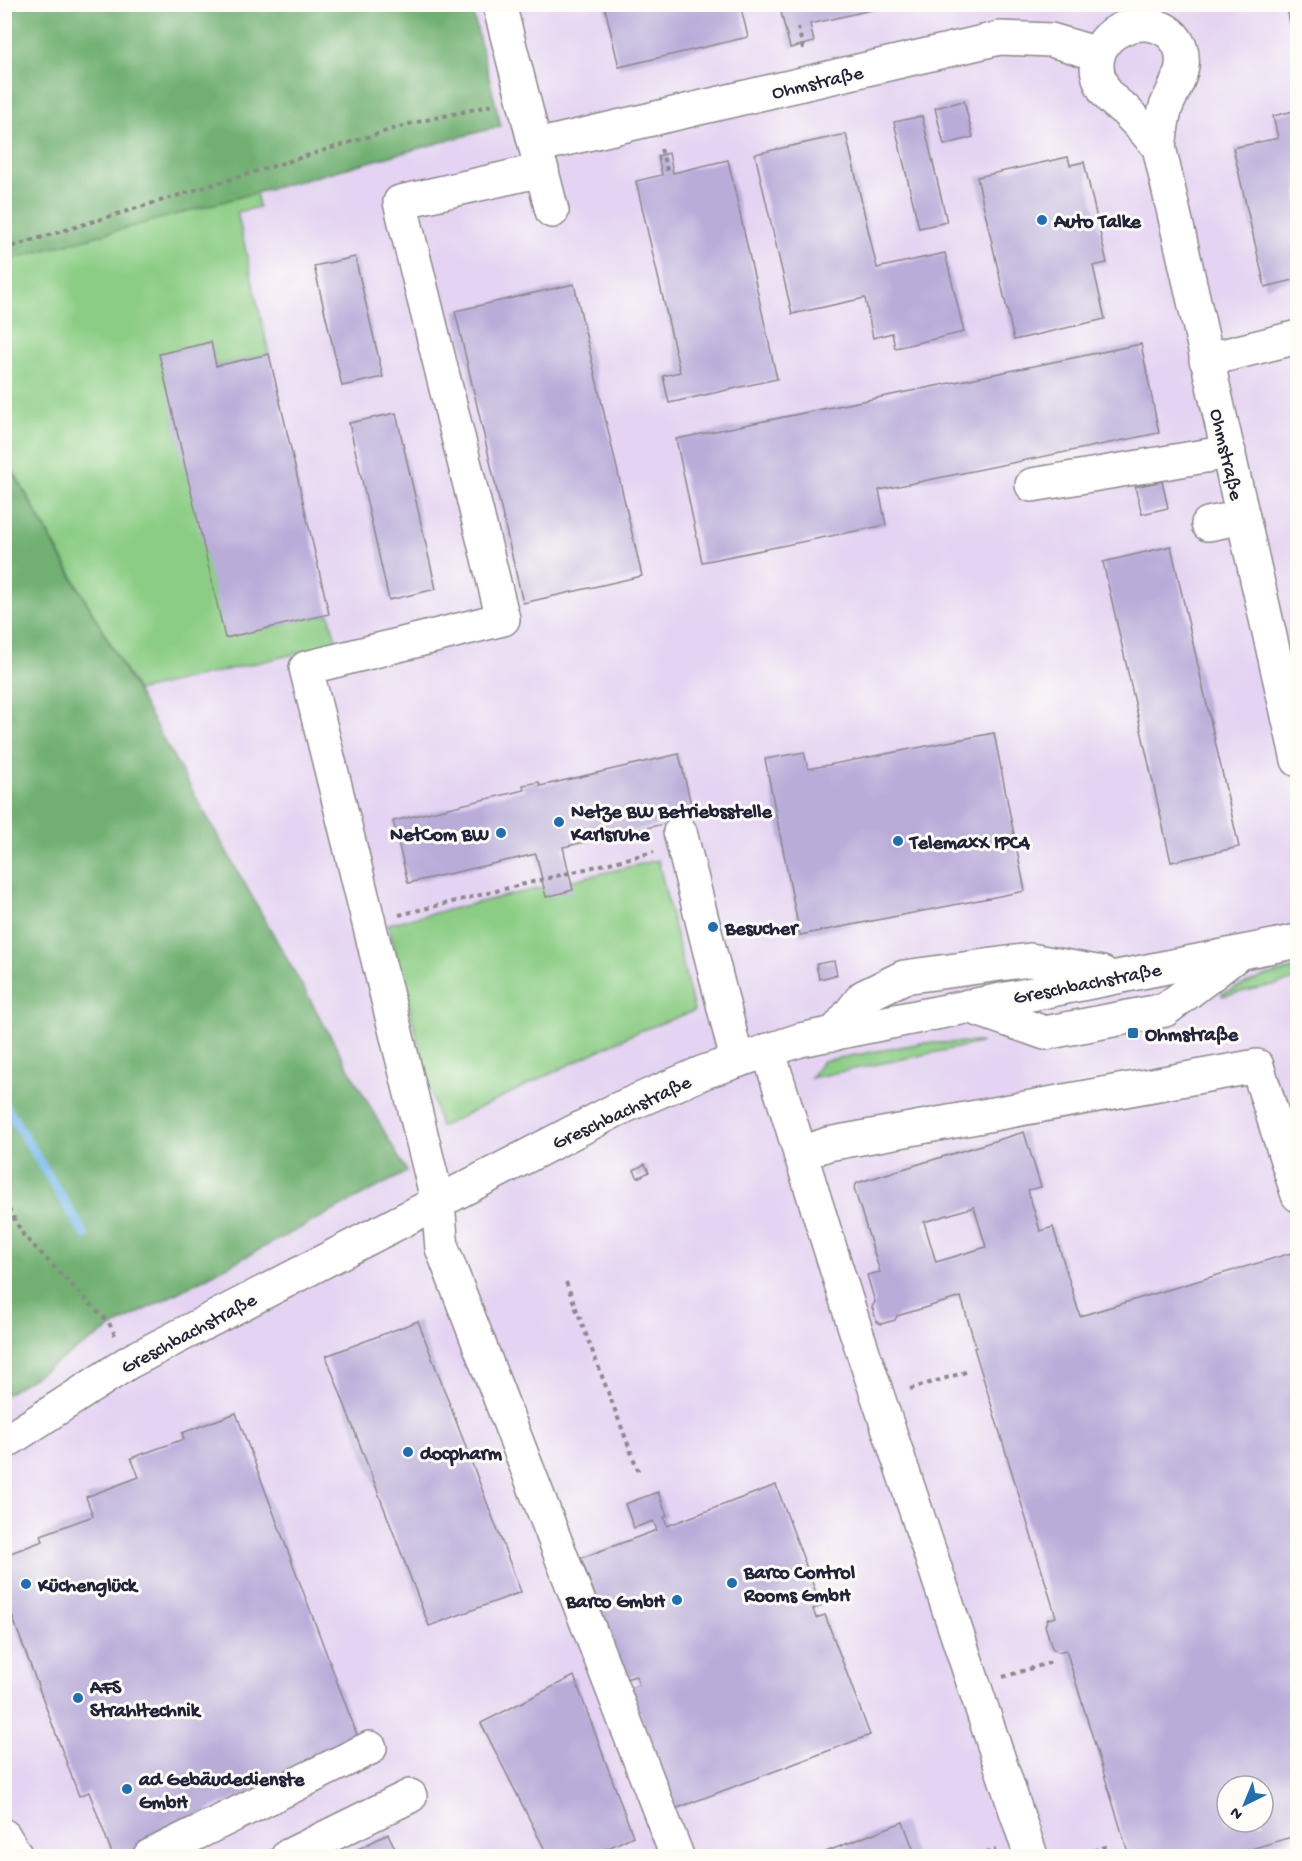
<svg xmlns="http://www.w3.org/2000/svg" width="1302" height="1861" viewBox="0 0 1302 1861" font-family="'Gochi Hand',sans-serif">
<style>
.built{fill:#e4d3f2;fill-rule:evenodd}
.green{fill:#8ccd85;stroke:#577860;stroke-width:1.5}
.forest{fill:#71b072;stroke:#4a6956;stroke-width:1.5}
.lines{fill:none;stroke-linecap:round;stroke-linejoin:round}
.stream{stroke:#7cbcf0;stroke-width:9}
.building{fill:#b9acd9;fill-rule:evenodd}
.minor-casing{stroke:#8c888b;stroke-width:36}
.path{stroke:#8c888b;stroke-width:4;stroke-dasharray:4.5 4.5;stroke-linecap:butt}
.minor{stroke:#fff;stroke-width:33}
.poi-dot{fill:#1f6fb2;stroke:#fdfcf7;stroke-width:2}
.labels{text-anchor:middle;stroke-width:6;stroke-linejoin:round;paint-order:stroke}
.street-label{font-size:20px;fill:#22223b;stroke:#fdfcf7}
.poi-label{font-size:20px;font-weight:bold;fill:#22223b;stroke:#fdfcf7;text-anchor:start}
</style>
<rect width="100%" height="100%" fill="#fdfcf7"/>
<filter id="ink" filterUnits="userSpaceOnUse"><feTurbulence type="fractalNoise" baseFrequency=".0167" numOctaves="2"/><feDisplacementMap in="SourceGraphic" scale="12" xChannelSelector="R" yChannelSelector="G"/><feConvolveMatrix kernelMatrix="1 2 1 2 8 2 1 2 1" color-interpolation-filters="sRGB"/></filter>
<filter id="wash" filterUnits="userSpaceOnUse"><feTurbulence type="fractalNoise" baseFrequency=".008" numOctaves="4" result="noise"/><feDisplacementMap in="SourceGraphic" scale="24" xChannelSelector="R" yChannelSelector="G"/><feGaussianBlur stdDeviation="1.35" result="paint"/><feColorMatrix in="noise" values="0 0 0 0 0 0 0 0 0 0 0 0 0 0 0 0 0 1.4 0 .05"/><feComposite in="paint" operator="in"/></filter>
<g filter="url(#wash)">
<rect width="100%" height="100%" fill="#f7eedb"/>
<!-- built -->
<path class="built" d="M 471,5 L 1297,5 L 1297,1856 L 5,1856 L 5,1390 L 100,1327 L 407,1172 L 5,456 L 5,261 L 501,126 ZM 1227,1786 L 1263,1786 L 1263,1822 L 1227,1822 Z"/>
<!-- green -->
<g class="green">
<path d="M 256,192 L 259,207 L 237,212 L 269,354 L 216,366 L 210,342 L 160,354 L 226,637 L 329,614 L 337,644 L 137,691 L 5,456 L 4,261 Z"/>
<path d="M 658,860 L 694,1011 L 637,1032 L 440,1127 L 388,924 Z"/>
<path d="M 1297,968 L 1297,980 L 1223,996 L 1221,994 L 1263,977 Z"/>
<path d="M 981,1042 L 981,1043 L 810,1078 L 823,1061 L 922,1043 Z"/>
</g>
<!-- forest -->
<g class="forest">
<path d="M 5,4 L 471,5 L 501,126 L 5,261 Z"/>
<path d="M 4,456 L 407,1172 L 116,1325 L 5,1395 Z"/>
</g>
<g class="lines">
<!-- stream -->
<path class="stream" d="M 4,1103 L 85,1235"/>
</g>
<g id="blocks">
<!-- building -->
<g class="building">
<path d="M 604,4 L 740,4 L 748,37 L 619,67 Z"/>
<path d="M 779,4 L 893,4 L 893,5 L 810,24 L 814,42 L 790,48 Z"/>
<path d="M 1286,4 L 1298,4 L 1298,52 L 1293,38 Z"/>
<path d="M 964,101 L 973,137 L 944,145 L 935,108 Z"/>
<path d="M 1298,110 L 1298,279 L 1265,287 L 1233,148 L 1278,138 L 1273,116 Z"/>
<path d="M 922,116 L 947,222 L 919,228 L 894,122 Z"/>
<path d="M 846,134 L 877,268 L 945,253 L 964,332 L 895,348 L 892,333 L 873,338 L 865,298 L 792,314 L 755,154 Z"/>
<path d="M 669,153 L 673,173 L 728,160 L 777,379 L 669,403 L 663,376 L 680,372 L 636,181 L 662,175 L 658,156 Z"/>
<path d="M 1068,157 L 1070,165 L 1084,162 L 1107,263 L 1093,266 L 1105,319 L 1014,340 L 977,177 Z"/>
<path d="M 355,257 L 383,377 L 342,386 L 314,266 Z"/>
<path d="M 574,284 L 642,576 L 523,603 L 455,311 Z"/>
<path d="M 211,342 L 216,366 L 269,354 L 329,614 L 225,638 L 159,354 Z"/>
<path d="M 1141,344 L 1159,433 L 879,490 L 886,525 L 702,562 L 676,439 Z"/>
<path d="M 396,413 L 436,589 L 389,600 L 349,423 Z"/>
<path d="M 1162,481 L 1168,508 L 1142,514 L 1135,487 Z"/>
<path d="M 1171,546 L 1239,847 L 1171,862 L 1103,562 Z"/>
<path d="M 994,733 L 1025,891 L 800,935 L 765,759 L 804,752 L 808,769 Z"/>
<path d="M 679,754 L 694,817 L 563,847 L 573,890 L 546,897 L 536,854 L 408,883 L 393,821 L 524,790 L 523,785 L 539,782 L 540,786 Z"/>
<path d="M 834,961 L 837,975 L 819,979 L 816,964 Z"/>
<path d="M 1024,1132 L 1041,1187 L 1028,1190 L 1040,1231 L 1053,1227 L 1080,1316 L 1298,1251 L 1298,1835 L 1228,1856 L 1129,1856 L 1066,1650 L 1058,1652 L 1052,1648 L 1045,1625 L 1048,1619 L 1056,1617 L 974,1348 L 976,1347 L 961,1297 L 897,1316 L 895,1320 L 881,1324 L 877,1322 L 872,1307 L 875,1302 L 867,1275 L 880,1272 L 854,1188 L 857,1183 ZM 974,1207 L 986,1247 L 936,1262 L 924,1222 ZM 1227,1786 L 1263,1786 L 1263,1822 L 1227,1822 Z"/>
<path d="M 645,1164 L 649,1172 L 638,1178 L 634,1170 Z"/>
<path d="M 418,1321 L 521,1592 L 429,1626 L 326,1356 Z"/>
<path d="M 236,1413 L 359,1740 L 307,1759 L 309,1766 L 257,1785 L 259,1790 L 208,1809 L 209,1815 L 160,1841 L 113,1856 L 89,1792 L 79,1796 L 5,1597 L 5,1555 L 43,1541 L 41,1535 L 93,1516 L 86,1497 L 139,1477 L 131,1458 L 184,1439 L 182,1433 Z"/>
<path d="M 776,1485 L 821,1606 L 813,1609 L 816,1618 L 825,1615 L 870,1735 L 675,1809 L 630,1688 L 639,1685 L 636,1676 L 626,1679 L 581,1558 L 657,1530 L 653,1521 L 634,1528 L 625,1504 L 658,1492 L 667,1516 L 664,1517 L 667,1526 Z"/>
<path d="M 574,1676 L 633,1836 L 592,1856 L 548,1856 L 481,1723 Z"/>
<path d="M 903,1822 L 916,1856 L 815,1856 Z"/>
<path d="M 388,1834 L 399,1856 L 344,1856 Z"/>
</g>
</g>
</g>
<g filter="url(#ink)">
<use href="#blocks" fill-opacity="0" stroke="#8c888b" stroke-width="1.5"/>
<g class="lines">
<!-- minor casing -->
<g class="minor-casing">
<g id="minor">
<path d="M 499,4 L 552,211"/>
<path d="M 536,146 L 1000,38 L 1051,40 L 1098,54"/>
<path d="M 1159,147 C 1148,134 1137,122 1125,110 C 1118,105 1110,99 1105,91 C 1070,31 1160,0 1180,47 C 1188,69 1174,87 1166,107 C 1162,119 1161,134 1159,147 L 1298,760"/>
<path d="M 542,170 L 400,202 L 503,619 L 306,668 L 438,1203 L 442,1248 L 677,1856"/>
<path d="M 1206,360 L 1298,337"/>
<path d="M 1032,485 L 1229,452"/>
<path d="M 1208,524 L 1243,517"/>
<path d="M 680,832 L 737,1060"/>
<path d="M 968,1006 L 1045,1033 L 1165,1010 L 1234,957"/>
<path d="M 834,1034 L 863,997 L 904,977 L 1030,960 L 1102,973"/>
<path d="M 768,1050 L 854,1325 L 1031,1856"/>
<path d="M 800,1154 L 828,1144 L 1257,1066 L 1298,1195"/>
<path d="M 4,1443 L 129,1362 L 616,1110 L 704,1072 L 800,1040 L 1298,941"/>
<path d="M 4,1836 L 16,1856"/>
<path d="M 150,1856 L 370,1748"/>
<path d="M 288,1856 L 410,1796"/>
</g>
</g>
<!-- path -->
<g class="path">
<path d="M 798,27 L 804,53"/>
<path d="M 661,149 L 668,174"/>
<path d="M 4,249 L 413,123 L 493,105"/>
<path d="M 399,915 L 654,852"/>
<path d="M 4,1201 L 24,1236 L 109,1323 L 115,1335"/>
<path d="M 566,1282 L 639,1473"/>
<path d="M 910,1389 L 969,1371"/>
<path d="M 1003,1677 L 1052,1662"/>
<path d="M 977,1856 L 996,1850"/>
<path d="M 1076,1856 L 1106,1847 L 1118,1856"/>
</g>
<!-- minor -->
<use href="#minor" class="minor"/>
</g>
</g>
<!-- markers -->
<g class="poi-dot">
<circle cx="1042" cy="220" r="6"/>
<circle cx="559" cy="822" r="6"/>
<circle cx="501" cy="833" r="6"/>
<circle cx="898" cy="841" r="6"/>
<circle cx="713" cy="927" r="6"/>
<rect x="1127" y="1027" width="12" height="12" rx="3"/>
<circle cx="408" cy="1452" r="6"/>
<circle cx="732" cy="1583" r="6"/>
<circle cx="26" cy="1584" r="6"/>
<circle cx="677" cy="1600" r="6"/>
<circle cx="78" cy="1698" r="6"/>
<circle cx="127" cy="1789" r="6"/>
</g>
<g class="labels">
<!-- street labels -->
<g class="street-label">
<text transform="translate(817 81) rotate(-13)" y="7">Ohmstraße</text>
<text transform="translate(1228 454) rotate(77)" y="7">Ohmstraße</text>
<text transform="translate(1087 982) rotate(-11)" y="7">Greschbachstraße</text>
<text transform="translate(621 1111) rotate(-25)" y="7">Greschbachstraße</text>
<text transform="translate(188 1332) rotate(-28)" y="7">Greschbachstraße</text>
</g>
<!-- poi labels -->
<g class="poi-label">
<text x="1054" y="227">Auto Talke</text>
<text x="571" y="817">Netze BW Betriebsstelle<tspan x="571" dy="23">Karlsruhe</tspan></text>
<text x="489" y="840" text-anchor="end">NetCom BW</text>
<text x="910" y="848">TelemaxX IPC4</text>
<text x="725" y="934">Besucher</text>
<text x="1145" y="1040">Ohmstraße</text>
<text x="420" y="1459">docpharm</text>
<text x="744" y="1578">Barco Control<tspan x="744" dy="23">Rooms GmbH</tspan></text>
<text x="38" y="1591">Küchenglück</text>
<text x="665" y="1607" text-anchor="end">Barco GmbH</text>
<text x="90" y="1693">AFS<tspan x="90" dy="23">Strahltechnik</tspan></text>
<text x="139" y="1785">ad Gebäudedienste<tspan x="139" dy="23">GmbH</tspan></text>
</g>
</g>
<!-- margin -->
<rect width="1302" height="1861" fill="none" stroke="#fdfcf7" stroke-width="24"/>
<!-- north arrow -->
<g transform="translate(1245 1804) rotate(223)"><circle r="28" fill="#fdfcf7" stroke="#a5a5ac" stroke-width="1.5"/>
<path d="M0-4.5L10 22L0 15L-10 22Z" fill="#1f6fb2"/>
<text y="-9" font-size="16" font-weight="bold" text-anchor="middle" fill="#22223b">N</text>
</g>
</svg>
